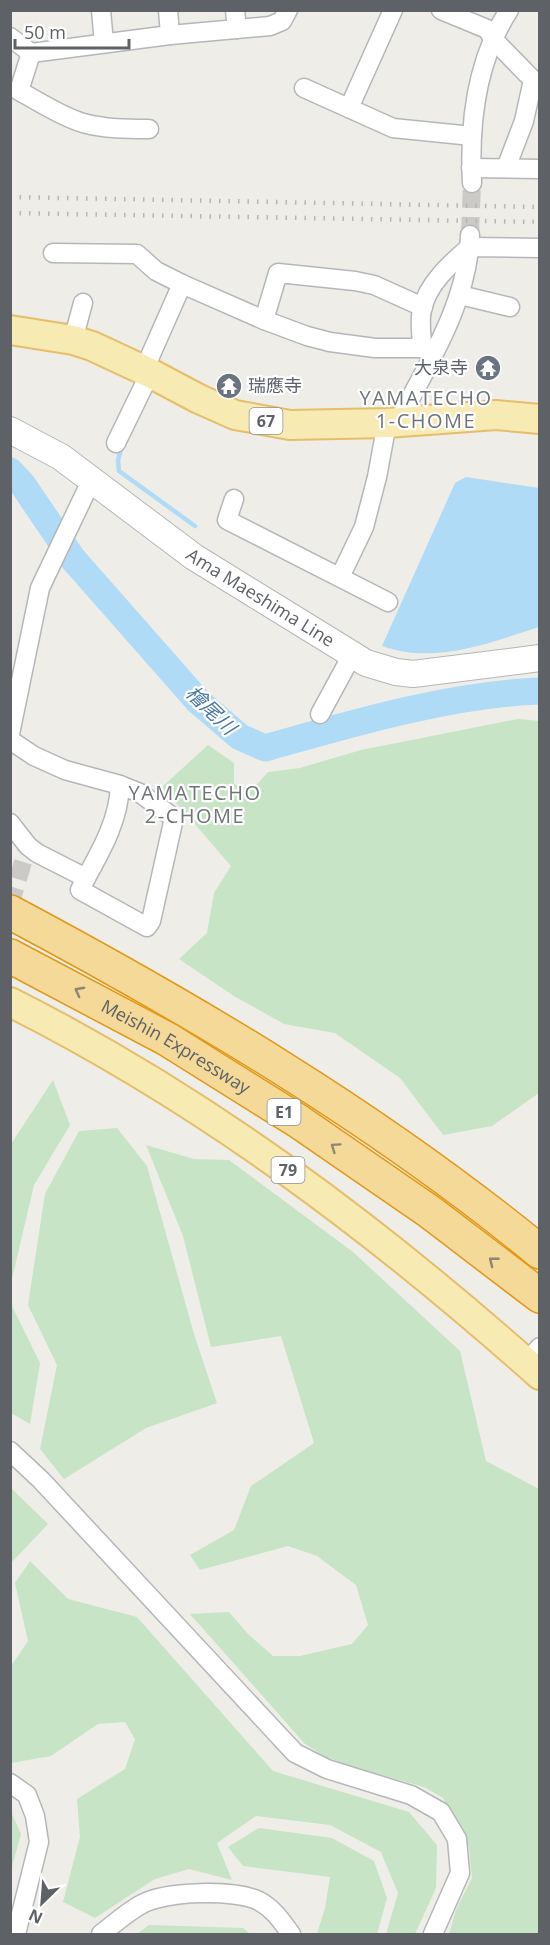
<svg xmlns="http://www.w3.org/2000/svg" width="550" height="1945" viewBox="0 0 550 1945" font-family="'Open Sans','Noto Sans JP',sans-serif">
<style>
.green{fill:#c7e4c6}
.water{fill:#afdbf7}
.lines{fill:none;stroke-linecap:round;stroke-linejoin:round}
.stream{stroke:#afdbf7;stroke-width:4.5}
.river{stroke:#afdbf7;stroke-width:27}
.minor-tunnel{stroke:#cbcac7;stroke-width:18;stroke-dasharray:18 9;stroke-linecap:butt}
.minor-casing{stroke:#b4b7ba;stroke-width:21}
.secondary-casing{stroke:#b3b6ba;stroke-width:28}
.primary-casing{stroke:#e5be6a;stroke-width:32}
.motorway-casing{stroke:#e19915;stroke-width:36}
.minor{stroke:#fff;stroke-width:18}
.secondary{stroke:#fff;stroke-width:26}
.primary{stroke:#f8eab3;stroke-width:28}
.motorway{stroke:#f4d999;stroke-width:33}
.rail{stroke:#b5b6b6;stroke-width:4.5;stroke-dasharray:1.5 8;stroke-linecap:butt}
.oneway{stroke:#8b8675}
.labels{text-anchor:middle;stroke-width:4.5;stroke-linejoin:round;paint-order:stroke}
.shield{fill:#fff;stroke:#8e9194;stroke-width:1.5}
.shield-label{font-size:16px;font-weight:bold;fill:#5e6266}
.worship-label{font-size:18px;fill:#5b616d;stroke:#fff;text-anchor:end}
.street-label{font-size:18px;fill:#5e6266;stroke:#fff}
.neighbourhood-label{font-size:20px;letter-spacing:1.5px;fill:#6f7478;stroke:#fff}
.water-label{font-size:20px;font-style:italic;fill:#4877a1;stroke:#fff}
</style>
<rect width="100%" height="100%" fill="#efede7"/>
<!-- green -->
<g class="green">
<path d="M 518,719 L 539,721 L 539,1093 L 492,1126 L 443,1135 L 400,1078 L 335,1033 L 284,1024 L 234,996 L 179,959 L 207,933 L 214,893 L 231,866 L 182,809 L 161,788 L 208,745 L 234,763 L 234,784 L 252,790 L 268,772 L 300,768 L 361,750 Z"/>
<path d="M 53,1080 L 70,1125 L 34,1185 L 11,1283 L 11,1144 Z"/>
<path d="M 117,1128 L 147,1166 L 194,1334 L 217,1403 L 146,1428 L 64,1479 L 40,1449 L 57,1365 L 28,1305 L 45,1194 L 79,1131 Z"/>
<path d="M 146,1145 L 194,1159 L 229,1160 L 353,1252 L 460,1351 L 486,1461 L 539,1489 L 539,1934 L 449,1934 L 456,1910 L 472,1878 L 469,1847 L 443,1798 L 424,1787 L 347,1765 L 324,1756 L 305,1744 L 190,1614 L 229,1612 L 248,1634 L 273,1656 L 300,1656 L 352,1644 L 368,1625 L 356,1585 L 317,1556 L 288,1546 L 200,1570 L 190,1555 L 234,1530 L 251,1486 L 314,1443 L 281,1336 L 211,1347 L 183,1236 Z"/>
<path d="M 10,1302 L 40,1363 L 30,1424 L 11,1413 Z"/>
<path d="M 10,1487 L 48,1524 L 11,1563 L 10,1563 Z"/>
<path d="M 30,1561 L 68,1599 L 137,1617 L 273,1771 L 409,1812 L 437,1845 L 436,1888 L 415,1934 L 386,1934 L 398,1893 L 381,1852 L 330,1825 L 256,1816 L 217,1843 L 232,1880 L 189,1869 L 155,1879 L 95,1918 L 63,1902 L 80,1837 L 77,1799 L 125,1769 L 135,1739 L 125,1722 L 98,1724 L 51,1756 L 11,1763 L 11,1666 L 28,1641 L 15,1583 Z"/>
<path d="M 11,1812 L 21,1834 L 11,1870 L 10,1812 Z"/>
<path d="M 259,1828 L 332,1838 L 374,1861 L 387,1898 L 377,1934 L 317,1934 L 325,1908 L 330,1877 L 243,1866 L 228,1847 Z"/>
<path d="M 149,1925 L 243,1928 L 250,1934 L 137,1934 Z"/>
</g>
<!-- water -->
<path class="water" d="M 466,477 L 539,488 L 539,627 C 489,643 434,665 382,646 L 455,483 Z"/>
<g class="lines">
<!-- stream -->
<path class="stream" d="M 122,445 L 118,460 L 119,471 L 195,526"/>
<!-- river -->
<path class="river" d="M 10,471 L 23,485 L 73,559 L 198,701 L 240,737 L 265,748 C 350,724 451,694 540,691"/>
<!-- minor-tunnel -->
<g class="minor-tunnel">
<path d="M 470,235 L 472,183"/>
<path d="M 10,905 L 28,846"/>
</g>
<!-- minor casing -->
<g class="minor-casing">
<g id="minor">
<path d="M 101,10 L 104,43"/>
<path d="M 168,10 L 170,35"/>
<path d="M 235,10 L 237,29"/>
<path d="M 441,10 L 487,29 L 494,40 L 533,80 L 540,82"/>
<path d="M 10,37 L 31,53 L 170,35 L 270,26 L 282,21 L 288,10"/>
<path d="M 31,53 L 19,91 C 40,102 60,116 83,123 C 105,129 127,129 149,129"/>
<path d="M 304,88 L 393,128 L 472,136"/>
<path d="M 349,108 L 393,10"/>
<path d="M 471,168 L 540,169"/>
<path d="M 506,168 L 524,121 L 533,80"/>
<path d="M 472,183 C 469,125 476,61 509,10"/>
<path d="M 53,253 L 137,254 L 156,271 L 182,284 L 264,320 L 307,336 L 330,342 L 375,348 L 422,348 L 433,353"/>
<path d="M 460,295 L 510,307"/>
<path d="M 264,320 L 278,273 L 355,281 L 374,285 L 423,307"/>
<path d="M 73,340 L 83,303"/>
<path d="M 422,348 C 422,336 419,321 422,310 C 427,284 451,263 470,247 L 540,248"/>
<path d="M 144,370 L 182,284"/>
<path d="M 398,422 C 428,363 468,303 470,235"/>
<path d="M 116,443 L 150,373"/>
<path d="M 234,499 L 227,520 L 388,602"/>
<path d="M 340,577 L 364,527 L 377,477 L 387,423"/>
<path d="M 320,714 L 352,655"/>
<path d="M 10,734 L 40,588 L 91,481"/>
<path d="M 10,740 L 34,756 L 65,770 L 120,785 L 140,793 L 174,818 L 151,921 L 147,927 L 80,890 L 86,878 L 37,853 L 28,846 L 10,823"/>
<path d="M 86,878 C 102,849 119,819 120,785"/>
<path d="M 526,1363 L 540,1347"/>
<path d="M 10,1451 L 41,1480 L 295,1753 L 327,1769 L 411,1795 L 441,1812 L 457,1839 L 460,1873 L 433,1934"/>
<path d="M 10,1783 L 27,1795 L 35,1816 L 39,1842 L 16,1934"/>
<path d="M 101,1934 C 114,1924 127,1912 142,1904 C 165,1891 235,1889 259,1901 C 274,1909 282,1922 291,1934"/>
</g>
</g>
<!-- secondary casing -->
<g class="secondary-casing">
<g id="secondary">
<path id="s1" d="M 10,430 L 61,457 L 194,557 L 366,663 L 396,672 L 413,674 L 540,658"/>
</g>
</g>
<!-- primary casing -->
<g class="primary-casing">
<g id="primary">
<path d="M 10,330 L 73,340 L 92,346 L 150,373 L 199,399 L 235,415 L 290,425 L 387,423 L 496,415 L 540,419"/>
<path d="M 10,1002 C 205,1100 377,1230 540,1375"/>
</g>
</g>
<!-- motorway casing -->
<g class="motorway-casing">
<g id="motorway">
<path d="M 10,912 C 194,1010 378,1119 540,1252"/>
<path id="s2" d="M 10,956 L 167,1039 L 298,1121 L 430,1212 L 540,1296"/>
</g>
</g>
<!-- minor -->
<use href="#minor" class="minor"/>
<!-- secondary -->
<use href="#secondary" class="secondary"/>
<!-- primary -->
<use href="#primary" class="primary"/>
<!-- motorway -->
<use href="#motorway" class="motorway"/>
<!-- rail -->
<g class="rail">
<path d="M 10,197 L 540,207"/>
<path d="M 10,213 L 540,222"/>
</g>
</g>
<!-- one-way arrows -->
<defs><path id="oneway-chevron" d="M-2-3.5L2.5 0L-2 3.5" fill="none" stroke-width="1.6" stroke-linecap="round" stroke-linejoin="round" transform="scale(1.5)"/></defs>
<g class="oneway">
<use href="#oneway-chevron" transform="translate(79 991) rotate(-152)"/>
<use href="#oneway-chevron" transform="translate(335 1147) rotate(-145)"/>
<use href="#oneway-chevron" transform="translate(493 1261) rotate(-142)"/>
</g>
<!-- icons -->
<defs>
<g id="temple-disc" transform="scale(1.35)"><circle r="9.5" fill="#6b7280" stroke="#fff"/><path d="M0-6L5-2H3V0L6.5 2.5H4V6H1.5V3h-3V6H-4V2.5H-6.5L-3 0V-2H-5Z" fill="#fff"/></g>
</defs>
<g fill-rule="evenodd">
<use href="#temple-disc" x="488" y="368"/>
<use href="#temple-disc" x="229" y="386"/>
</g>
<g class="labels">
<!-- shield labels -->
<g class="shield">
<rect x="249.5" y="408" width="33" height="26" rx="4.5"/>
<rect x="267.5" y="1099" width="33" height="26" rx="4.5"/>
<rect x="271.5" y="1157" width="33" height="26" rx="4.5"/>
</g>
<g class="shield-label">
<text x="266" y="427">67</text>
<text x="284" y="1118">E1</text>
<text x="288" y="1176">79</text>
</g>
<!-- worship labels -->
<g class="worship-label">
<text x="468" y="374">大泉寺</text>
<text x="248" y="392" text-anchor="start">瑞應寺</text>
</g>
<!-- street labels -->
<g class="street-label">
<text dy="6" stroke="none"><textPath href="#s1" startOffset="302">Ama Maeshima Line</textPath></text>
<text dy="6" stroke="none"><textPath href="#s2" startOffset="189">Meishin Expressway</textPath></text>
</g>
<!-- neighbourhood labels -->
<g class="neighbourhood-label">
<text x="426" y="405">YAMATECHO<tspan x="426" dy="23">1-CHOME</tspan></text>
<text x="195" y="800">YAMATECHO<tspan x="195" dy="23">2-CHOME</tspan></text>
</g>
<!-- water labels -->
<g class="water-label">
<text transform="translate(211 710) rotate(44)" y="7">檜尾川</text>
</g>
</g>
<!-- border -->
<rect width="550" height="1945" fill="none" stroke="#5e6266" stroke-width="24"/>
<!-- north arrow -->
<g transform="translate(42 1903) rotate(205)" stroke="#ffffff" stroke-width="4.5" paint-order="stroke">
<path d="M0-4.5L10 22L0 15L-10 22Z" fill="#5e6266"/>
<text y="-9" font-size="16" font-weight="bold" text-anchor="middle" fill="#5e6266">N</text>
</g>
<!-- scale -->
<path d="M15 39v9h114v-9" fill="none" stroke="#5e6266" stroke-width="3"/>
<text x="24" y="39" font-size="18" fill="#5e6266" stroke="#ffffff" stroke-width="4.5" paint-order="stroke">50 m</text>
</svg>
